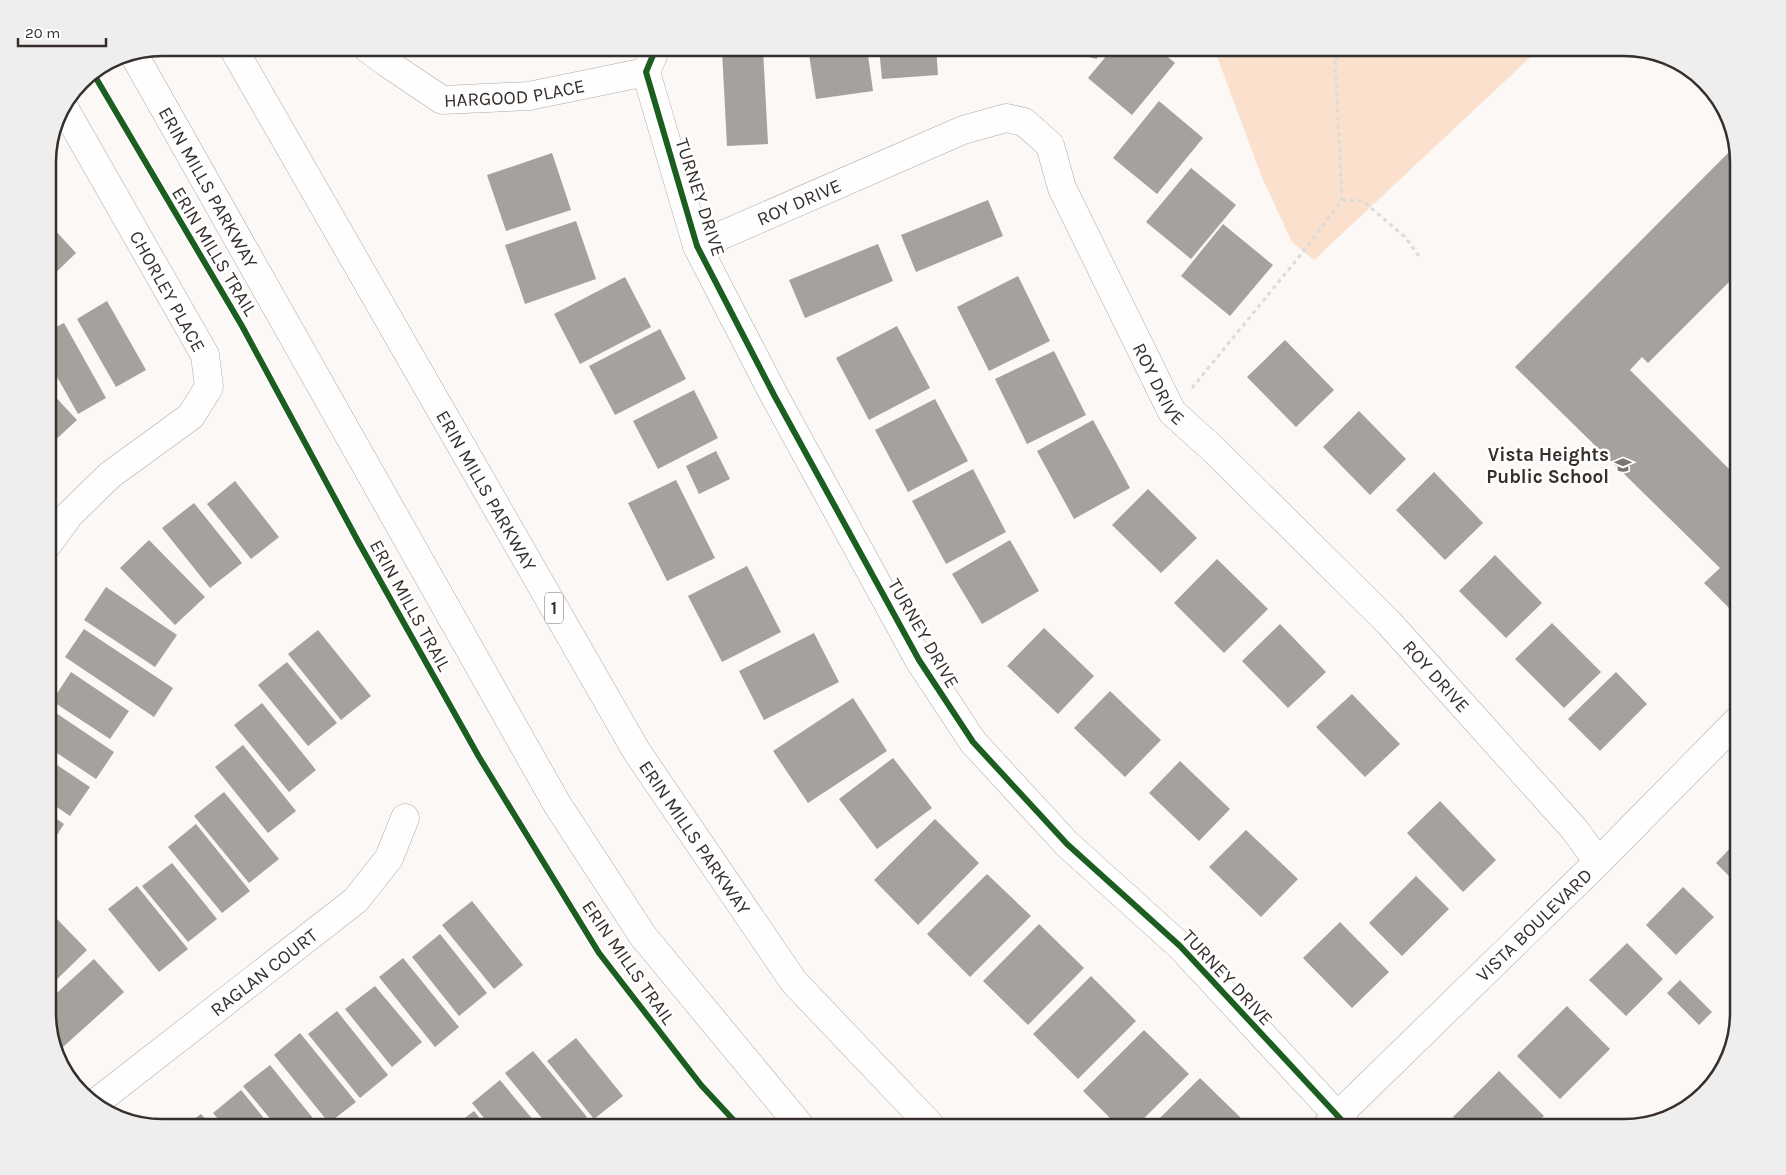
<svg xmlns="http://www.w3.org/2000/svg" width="1786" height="1175" viewBox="0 0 1786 1175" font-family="Karla,sans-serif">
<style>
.green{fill:#fae0cd}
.building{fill:#a5a19d}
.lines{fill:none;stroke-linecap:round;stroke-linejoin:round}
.minor-casing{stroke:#afaaa7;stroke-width:29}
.major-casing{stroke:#afaaa7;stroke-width:29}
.path{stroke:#dcdbdb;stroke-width:3;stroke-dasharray:4 4;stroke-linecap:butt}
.minor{stroke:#fefefe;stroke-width:28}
.major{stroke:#fefefe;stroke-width:28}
.cycleway-casing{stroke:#fff;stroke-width:9}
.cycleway{stroke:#1b5e20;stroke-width:6}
.labels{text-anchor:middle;stroke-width:5;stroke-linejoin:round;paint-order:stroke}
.shield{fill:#fff;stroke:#726d6b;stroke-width:1}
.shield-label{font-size:18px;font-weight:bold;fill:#362f2b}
.street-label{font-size:19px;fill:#362f2b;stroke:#fff}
.poi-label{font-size:19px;font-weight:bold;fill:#362f2b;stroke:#fff;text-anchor:end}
.rim{fill:none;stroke:#362f2b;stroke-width:2.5}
</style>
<rect width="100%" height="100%" fill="#fbf8f5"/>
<!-- green -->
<path class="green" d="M 1214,48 L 1540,48 L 1314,260 L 1292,242 L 1261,175 Z"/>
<!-- building -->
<g class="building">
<path d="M 808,48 L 867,48 L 873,91 L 816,99 Z"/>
<path d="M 879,48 L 936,48 L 938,75 L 882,79 Z"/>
<path d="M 1051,48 L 1099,48 L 1097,59 Z"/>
<path d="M 1113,48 L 1157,48 L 1175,63 L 1132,115 L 1088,78 Z"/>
<path d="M 763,49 L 768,144 L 727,146 L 722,51 Z"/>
<path d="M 1159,101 L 1203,138 L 1157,194 L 1113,158 Z"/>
<path d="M 1734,147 L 1738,162 L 1738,291 L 1729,282 L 1648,363 L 1642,357 L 1630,370 L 1738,478 L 1738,617 L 1704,583 L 1720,568 L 1515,367 Z"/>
<path d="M 552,153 L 571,210 L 506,231 L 487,175 Z"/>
<path d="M 1191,168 L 1236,205 L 1191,259 L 1146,222 Z"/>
<path d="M 988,200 L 1003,236 L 916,272 L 901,235 Z"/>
<path d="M 576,221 L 596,279 L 525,304 L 505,245 Z"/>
<path d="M 1223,224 L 1273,265 L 1230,316 L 1181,276 Z"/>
<path d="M 52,227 L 76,253 L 48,280 L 48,231 Z"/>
<path d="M 878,244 L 893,281 L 805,318 L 789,280 Z"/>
<path d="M 1018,276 L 1050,341 L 989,371 L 957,307 Z"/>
<path d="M 625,277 L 651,327 L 580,364 L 554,314 Z"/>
<path d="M 107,301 L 146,370 L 116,387 L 77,319 Z"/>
<path d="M 64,323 L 106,398 L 78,414 L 48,361 L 48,331 Z"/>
<path d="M 897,326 L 930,388 L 869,420 L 836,358 Z"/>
<path d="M 660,329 L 686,379 L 615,415 L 589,366 Z"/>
<path d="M 1285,340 L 1334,390 L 1296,427 L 1247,377 Z"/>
<path d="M 1054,351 L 1086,415 L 1027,444 L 995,379 Z"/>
<path d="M 48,389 L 77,420 L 51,444 L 48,441 Z"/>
<path d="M 694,390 L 718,438 L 658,469 L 633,421 Z"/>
<path d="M 935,399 L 968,461 L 908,492 L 875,430 Z"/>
<path d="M 1359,411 L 1406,459 L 1370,495 L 1323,447 Z"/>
<path d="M 1093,420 L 1130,488 L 1074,519 L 1037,451 Z"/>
<path d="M 716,451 L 730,479 L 699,494 L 686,466 Z"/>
<path d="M 973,469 L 1006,532 L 946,564 L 912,501 Z"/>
<path d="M 1434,472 L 1483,523 L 1445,560 L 1396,510 Z"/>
<path d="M 676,480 L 715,558 L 667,581 L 628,503 Z"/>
<path d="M 235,481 L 279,537 L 251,559 L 207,504 Z"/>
<path d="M 1148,489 L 1197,538 L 1161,573 L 1112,525 Z"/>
<path d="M 194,503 L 242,563 L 210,588 L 162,528 Z"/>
<path d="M 149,540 L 205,597 L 175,625 L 120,568 Z"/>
<path d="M 1010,540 L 1039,591 L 982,624 L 952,574 Z"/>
<path d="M 1495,555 L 1542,603 L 1506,638 L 1459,591 Z"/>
<path d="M 1217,559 L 1268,609 L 1224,653 L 1174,603 Z"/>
<path d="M 747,566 L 781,632 L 722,662 L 688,596 Z"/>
<path d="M 106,587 L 177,635 L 155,667 L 84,620 Z"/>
<path d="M 1552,623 L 1601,672 L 1564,708 L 1515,659 Z"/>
<path d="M 1280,624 L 1326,672 L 1288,708 L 1242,661 Z"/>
<path d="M 1044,628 L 1094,676 L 1058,714 L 1007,666 Z"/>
<path d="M 84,629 L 173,688 L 154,717 L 65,657 Z"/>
<path d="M 318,630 L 371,696 L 341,720 L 288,654 Z"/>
<path d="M 814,633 L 839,682 L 764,720 L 739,671 Z"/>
<path d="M 287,662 L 337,723 L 308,746 L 258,685 Z"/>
<path d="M 71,672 L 129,711 L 110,739 L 52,701 Z"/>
<path d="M 1616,672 L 1647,704 L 1600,751 L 1568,719 Z"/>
<path d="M 1110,691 L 1161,740 L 1125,777 L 1074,728 Z"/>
<path d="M 1352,694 L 1400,744 L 1365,777 L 1316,727 Z"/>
<path d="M 853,698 L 887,751 L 808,803 L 773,751 Z"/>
<path d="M 262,703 L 316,770 L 289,792 L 234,725 Z"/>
<path d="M 53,711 L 114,752 L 96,779 L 48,747 L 48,719 Z"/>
<path d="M 243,745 L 296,811 L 268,833 L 215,767 Z"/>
<path d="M 893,758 L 932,808 L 877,849 L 839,799 Z"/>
<path d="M 48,759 L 90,787 L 70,816 L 48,801 Z"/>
<path d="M 1180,761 L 1230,809 L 1199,841 L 1149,793 Z"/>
<path d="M 224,792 L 279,859 L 249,883 L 194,816 Z"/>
<path d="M 1440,801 L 1496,860 L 1463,892 L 1407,833 Z"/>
<path d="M 48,813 L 64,824 L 48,849 Z"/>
<path d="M 935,819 L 979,863 L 918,925 L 874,880 Z"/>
<path d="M 196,824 L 250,891 L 222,913 L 168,847 Z"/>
<path d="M 1246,830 L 1298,879 L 1261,917 L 1209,867 Z"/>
<path d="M 1738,840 L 1738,885 L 1716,863 Z"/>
<path d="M 172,863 L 217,919 L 188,942 L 142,886 Z"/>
<path d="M 987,874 L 1031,916 L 970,977 L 927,934 Z"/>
<path d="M 1416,876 L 1449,909 L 1402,956 L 1369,923 Z"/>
<path d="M 137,886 L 188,949 L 159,972 L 108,909 Z"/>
<path d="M 1683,887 L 1714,917 L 1676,955 L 1646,925 Z"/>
<path d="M 472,901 L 523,965 L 494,989 L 442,925 Z"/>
<path d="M 56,918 L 87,950 L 48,988 L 48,926 Z"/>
<path d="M 1340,922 L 1389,972 L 1352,1008 L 1303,958 Z"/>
<path d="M 1039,924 L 1084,968 L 1028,1025 L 983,981 Z"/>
<path d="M 440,934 L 487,993 L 459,1016 L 412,957 Z"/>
<path d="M 1627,943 L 1663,979 L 1626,1016 L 1589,980 Z"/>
<path d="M 403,958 L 459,1027 L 435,1047 L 379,977 Z"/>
<path d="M 94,959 L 124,992 L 63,1047 L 52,1035 L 48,1020 L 48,1001 Z"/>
<path d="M 1091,976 L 1136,1021 L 1078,1079 L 1033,1034 Z"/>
<path d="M 1680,980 L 1712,1012 L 1699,1025 L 1667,993 Z"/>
<path d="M 375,986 L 422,1042 L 392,1067 L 345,1009 Z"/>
<path d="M 1567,1006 L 1610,1049 L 1560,1099 L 1517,1056 Z"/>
<path d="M 337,1011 L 388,1075 L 360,1098 L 308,1034 Z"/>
<path d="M 1144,1030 L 1189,1074 L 1135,1127 L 1119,1127 L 1083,1091 Z"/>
<path d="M 300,1033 L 356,1102 L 329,1123 L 274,1055 Z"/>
<path d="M 576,1038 L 623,1096 L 594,1119 L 547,1061 Z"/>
<path d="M 533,1051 L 587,1117 L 574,1127 L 549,1127 L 505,1073 Z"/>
<path d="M 270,1065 L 316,1122 L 309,1127 L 277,1127 L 243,1086 Z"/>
<path d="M 1499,1071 L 1544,1116 L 1533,1127 L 1464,1127 L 1453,1117 Z"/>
<path d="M 1200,1078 L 1243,1120 L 1235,1127 L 1151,1127 Z"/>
<path d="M 500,1080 L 539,1127 L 491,1127 L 472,1103 Z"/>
<path d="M 241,1090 L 271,1127 L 225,1127 L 213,1113 Z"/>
<path d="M 474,1111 L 487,1127 L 453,1127 Z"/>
<path d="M 201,1114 L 213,1127 L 184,1127 Z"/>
</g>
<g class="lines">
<!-- minor casing -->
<g class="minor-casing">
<g id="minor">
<path id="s1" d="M 367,48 L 387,63 L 442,100 L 529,96 L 646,72"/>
<path d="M 656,48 L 646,72 L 697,246 L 774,395 L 919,660 L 973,742 L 1067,844 L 1180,946 L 1348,1127"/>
<path id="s2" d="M 697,246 L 963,130 L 1006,118 L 1024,122 L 1050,145 L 1062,188 L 1172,412 L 1213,449 L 1389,623 L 1575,830 L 1598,862"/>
<path d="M 48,544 L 70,514 L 110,475 L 191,416 L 209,387 L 205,355 L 63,106"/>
<path id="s3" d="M 94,1104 L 356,900 L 389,858 L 405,818"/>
<path id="s4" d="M 1326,1127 L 1598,862 L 1738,720"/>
</g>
</g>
<!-- major casing -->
<g class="major-casing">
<g id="major">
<path id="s5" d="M 233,48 L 637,752 L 794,982 L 932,1127"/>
<path id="s6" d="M 133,53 L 557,804 L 643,936 L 801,1127"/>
</g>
</g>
<!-- path -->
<g class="path">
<path d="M 1335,59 L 1366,48"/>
<path d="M 1342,200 L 1363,201 L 1405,237 L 1421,259"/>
<path d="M 1192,388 L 1299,257 L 1342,200 L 1335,59 L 1325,48"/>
</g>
<!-- minor -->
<use href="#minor" class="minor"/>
<!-- major -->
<use href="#major" class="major"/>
<!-- cycleway casing -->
<g class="cycleway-casing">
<g id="cycleway">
<path d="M 656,48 L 646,72 L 697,246 L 774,395 L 919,660 L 973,742 L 1067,844 L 1180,946 L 1348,1127"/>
<path d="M 93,73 L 242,326 L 359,543 L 479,757 L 599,953 L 701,1085 L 740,1127"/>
</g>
</g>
<!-- cycleway -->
<use href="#cycleway" class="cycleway"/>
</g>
<!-- icons -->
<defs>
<g id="school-bare" transform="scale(1.35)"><path d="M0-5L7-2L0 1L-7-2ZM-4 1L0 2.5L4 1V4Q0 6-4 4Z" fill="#7b7572" stroke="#fff" stroke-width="2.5" paint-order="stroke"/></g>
</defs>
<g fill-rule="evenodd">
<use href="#school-bare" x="1623" y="465"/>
</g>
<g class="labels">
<!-- shield labels -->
<rect class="shield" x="545" y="592.5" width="18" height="31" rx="4"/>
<g class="shield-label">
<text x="554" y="614">1</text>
</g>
<!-- street labels -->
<g class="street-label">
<text dy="7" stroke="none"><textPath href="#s1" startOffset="164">HARGOOD PLACE</textPath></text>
<text dy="7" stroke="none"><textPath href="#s6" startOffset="154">ERIN MILLS PARKWAY</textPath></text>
<text transform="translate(701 197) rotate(72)" y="7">TURNEY DRIVE</text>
<text dy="7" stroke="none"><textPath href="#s2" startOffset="111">ROY DRIVE</textPath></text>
<text transform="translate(215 251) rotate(59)" y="7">ERIN MILLS TRAIL</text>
<text transform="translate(168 291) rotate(61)" y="7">CHORLEY PLACE</text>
<text dy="7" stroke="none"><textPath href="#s2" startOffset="651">ROY DRIVE</textPath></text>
<text dy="7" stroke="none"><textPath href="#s5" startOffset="510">ERIN MILLS PARKWAY</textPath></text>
<text transform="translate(411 605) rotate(61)" y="7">ERIN MILLS TRAIL</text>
<text transform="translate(924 633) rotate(60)" y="7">TURNEY DRIVE</text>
<text dy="7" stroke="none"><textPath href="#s2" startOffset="1056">ROY DRIVE</textPath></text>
<text dy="7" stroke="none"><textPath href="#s5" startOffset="915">ERIN MILLS PARKWAY</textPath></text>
<text dy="7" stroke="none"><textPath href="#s4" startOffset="290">VISTA BOULEVARD</textPath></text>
<text transform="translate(629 962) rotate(55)" y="7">ERIN MILLS TRAIL</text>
<text dy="7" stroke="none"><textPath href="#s3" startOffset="215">RAGLAN COURT</textPath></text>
<text transform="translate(1228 977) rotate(47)" y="7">TURNEY DRIVE</text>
</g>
<!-- poi labels -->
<g class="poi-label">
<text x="1609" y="461">Vista Heights<tspan x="1609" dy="22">Public School</tspan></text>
</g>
</g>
<!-- crop -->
<path d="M0 0H1786V1175H0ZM162 56H1624A106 106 0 0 1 1730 162V1013A106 106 0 0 1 1624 1119H162A106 106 0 0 1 56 1013V162A106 106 0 0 1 162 56Z" fill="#efeeee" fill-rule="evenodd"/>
<path class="rim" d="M162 56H1624A106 106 0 0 1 1730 162V1013A106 106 0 0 1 1624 1119H162A106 106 0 0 1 56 1013V162A106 106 0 0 1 162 56Z"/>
<!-- scale -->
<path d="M18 38v8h88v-8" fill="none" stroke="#362f2b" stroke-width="2.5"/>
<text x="25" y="38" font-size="15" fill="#362f2b" stroke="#ffffff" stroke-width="4" paint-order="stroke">20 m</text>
</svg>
